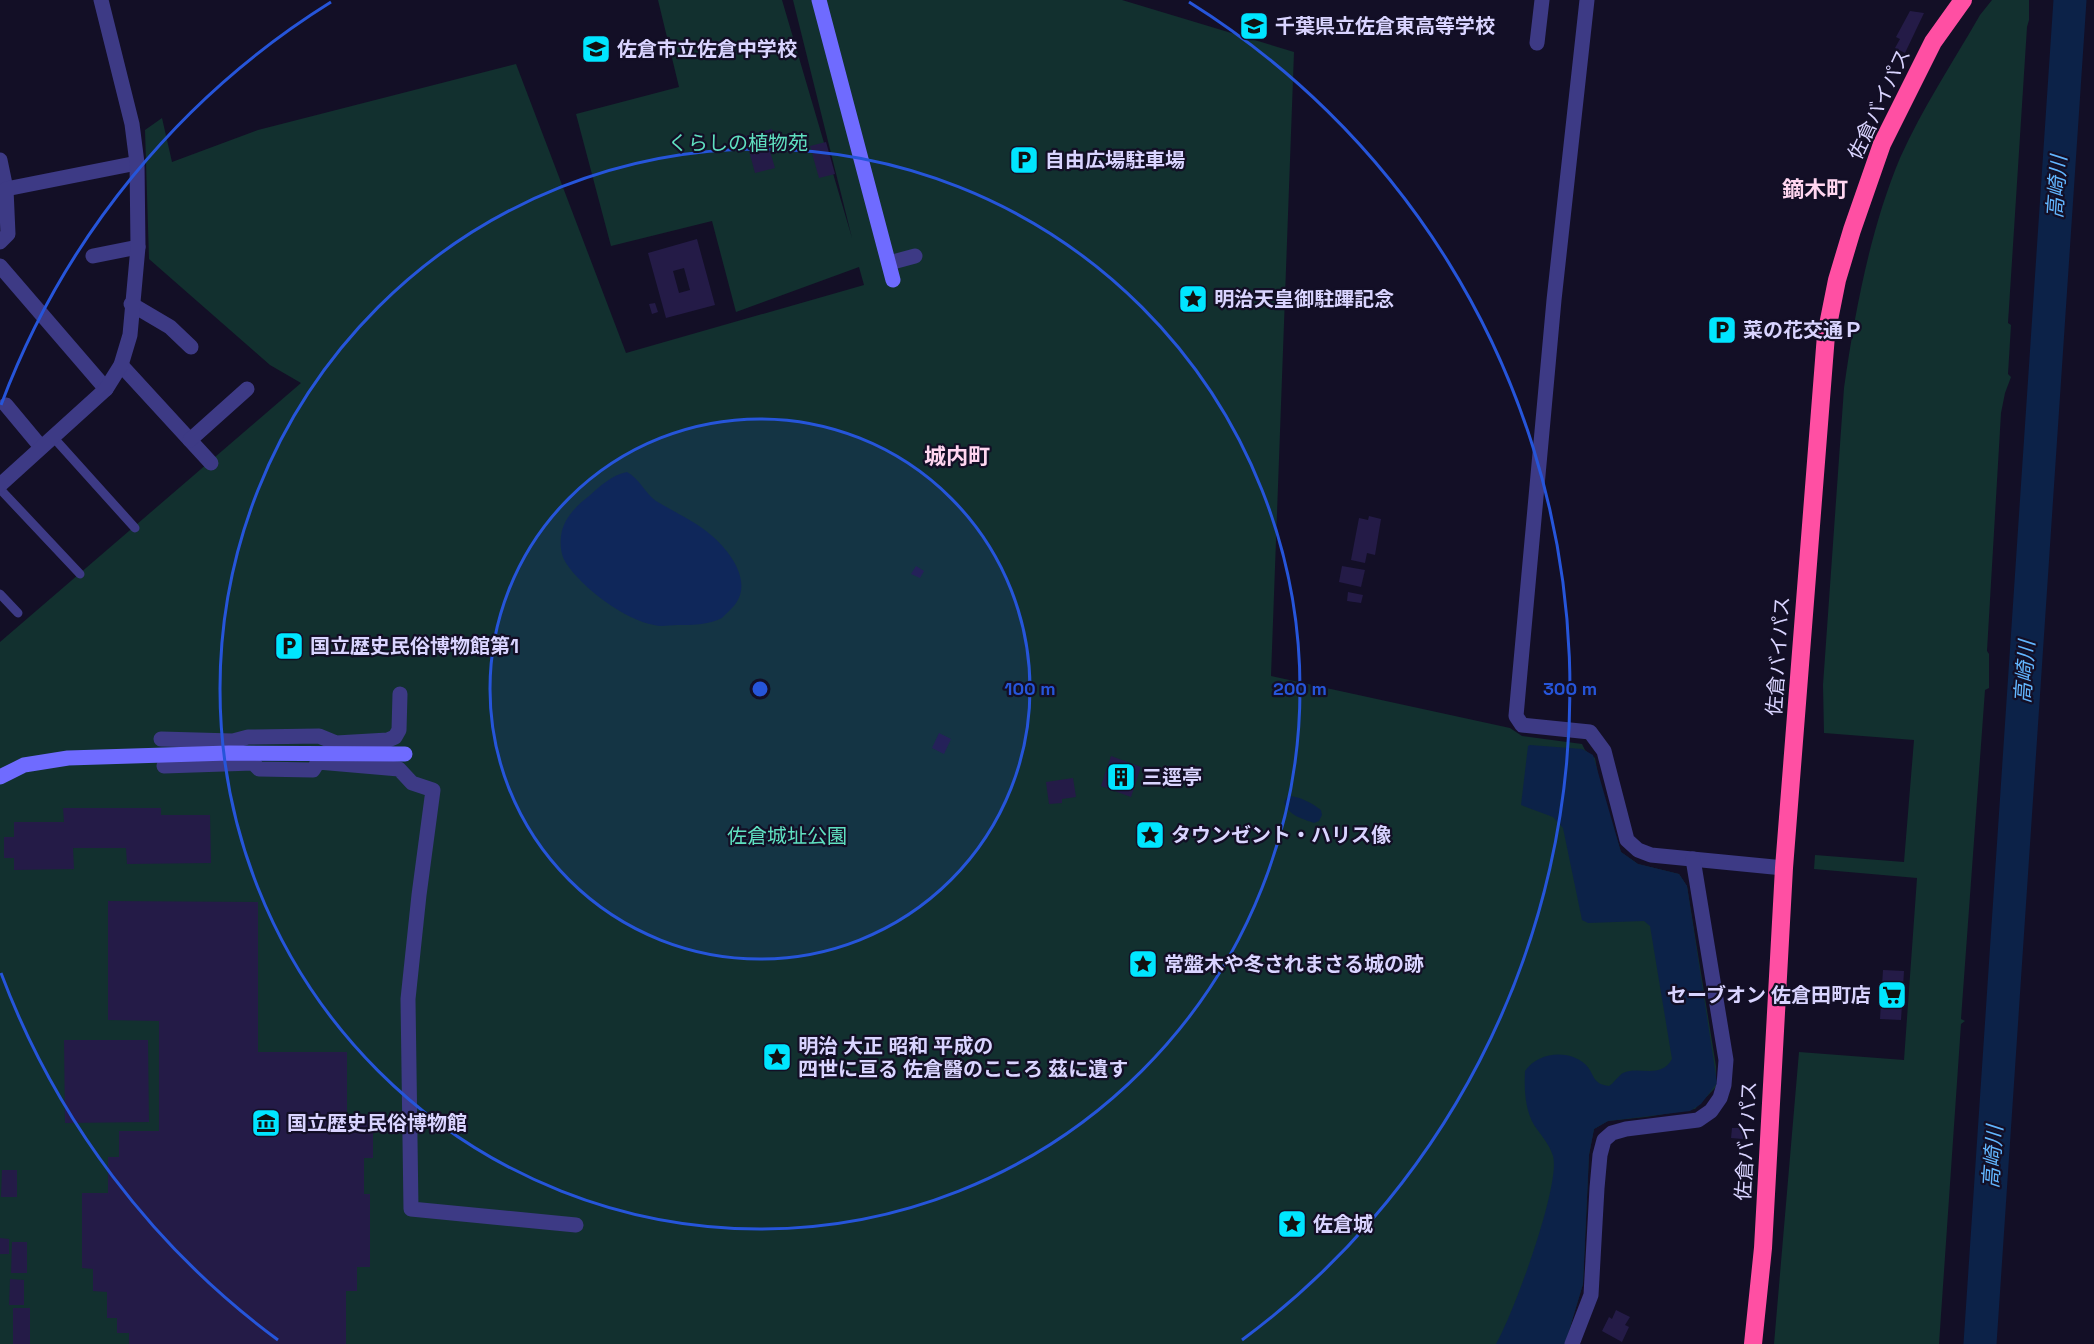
<svg xmlns="http://www.w3.org/2000/svg" width="2094" height="1344" viewBox="0 0 2094 1344" font-family="'Space Grotesk','Noto Sans JP',sans-serif">
<style>
.green{fill:#12302f}
.water{fill:#0c2248}
.lines{fill:none;stroke-linecap:round;stroke-linejoin:round}
.river{stroke:#0c2248;stroke-width:33}
.building{fill:#241b47;fill-rule:evenodd}
.lane{stroke:#3d3a85;stroke-width:9}
.street{stroke:#3d3a85;stroke-width:15}
.secondary{stroke:#6f6bff;stroke-width:15}
.highway{stroke:#ff4fa3;stroke-width:18}
.ring{fill:none;stroke:#2655da;stroke-width:3}
.labels{text-anchor:middle;stroke-width:4.5;stroke-linejoin:round;paint-order:stroke}
.poi-label{font-size:20px;font-weight:bold;fill:#d9d4ff;stroke:#130f26;text-anchor:start}
.street-label{font-size:20px;fill:#d9d4ff;stroke:#130f26}
.park-label{font-size:20px;fill:#5fe0c0;stroke:#130f26}
.water-label{font-size:21px;font-style:italic;fill:#62b6ff;stroke:#130f26}
.quarter-label{font-size:22px;font-weight:bold;fill:#ffd6f0;stroke:#130f26}
.centre{fill:#2655da;stroke:#130f26;stroke-width:3}
.ring-label{font-size:18px;text-anchor:middle;font-weight:bold;fill:#2655da;stroke:#130f26;stroke-width:4.5;stroke-linejoin:round;paint-order:stroke}
</style>
<rect width="100%" height="100%" fill="#130f26"/>
<!-- green -->
<g class="green">
<path d="M 658,0 L 782,0 L 852,238 L 793,0 L 1122,0 L 1294,52 L 1271,676 L 1510,728 L 1522,736 L 1582,744 L 1585,750 L 1595,758 L 1600,785 L 1621,852 L 1638,864 L 1679,874 L 1687,886 L 1716,1066 L 1716,1087 L 1695,1109 L 1646,1117 L 1608,1121 L 1594,1129 L 1589,1155 L 1583,1284 L 1565,1344 L 0,1344 L 0,642 L 301,383 L 270,365 L 149,259 L 145,130 L 162,118 L 172,162 L 258,130 L 516,64 L 626,353 L 864,285 L 859,267 L 736,312 L 712,221 L 611,246 L 576,114 L 679,87 Z"/>
<path d="M 1992,0 L 2029,0 L 2029,20 L 2027,27 L 2008,323 L 2011,325 L 2008,374 L 2011,377 L 2005,393 L 2001,413 L 1987,651 L 1989,654 L 1989,688 L 1985,690 L 1961,1019 L 1965,1021 L 1961,1024 L 1939,1344 L 1774,1344 L 1799,1052 L 1904,1060 L 1917,878 L 1814,869 L 1815,855 L 1904,862 L 1914,740 L 1824,733 L 1823,685 L 1844,388 C 1855,311 1870,230 1900,158 C 1922,109 1953,62 1980,15 Z"/>
</g>
<!-- water -->
<g class="water">
<path d="M 627,472 C 639,478 645,493 656,501 C 674,512 695,521 711,535 C 731,552 755,584 732,608 C 729,611 725,615 722,618 C 709,625 691,625 677,625 C 670,625 661,627 654,625 C 625,620 582,588 566,563 C 561,556 560,545 561,536 C 563,519 576,506 589,496 C 600,486 612,475 627,472 Z"/>
<path d="M 1530,745 L 1582,749 L 1593,755 L 1621,852 L 1638,864 L 1679,874 L 1687,886 L 1717,1083 L 1701,1104 L 1690,1111 L 1608,1121 L 1594,1129 L 1589,1155 L 1583,1284 L 1565,1344 L 1496,1344 C 1513,1315 1561,1185 1553,1156 C 1550,1145 1540,1134 1534,1125 C 1525,1109 1524,1089 1525,1071 C 1538,1052 1568,1049 1585,1064 C 1595,1073 1591,1084 1609,1086 C 1614,1083 1618,1076 1623,1073 C 1639,1065 1660,1080 1672,1059 L 1650,926 L 1644,921 L 1588,923 L 1582,920 L 1563,828 L 1553,817 L 1521,805 L 1528,746 Z"/>
<path d="M 1288,796 C 1299,796 1312,803 1321,810 L 1322,815 L 1319,821 L 1314,823 C 1301,818 1289,816 1284,802 Z"/>
</g>
<g class="lines">
<!-- river -->
<path class="river" d="M 1980,1344 L 2070,0"/>
</g>
<!-- building -->
<g class="building">
<path d="M 1910,11 L 1924,13 L 1905,53 L 1895,48 L 1900,39 L 1896,37 Z"/>
<path d="M 772,129 L 777,146 L 769,148 L 775,168 L 755,173 L 745,136 Z"/>
<path d="M 826,142 L 835,174 L 819,178 L 810,146 Z"/>
<path d="M 697,239 L 715,305 L 666,318 L 648,253 ZM 684,268 L 690,290 L 679,293 L 673,271 Z"/>
<path d="M 655,303 L 658,312 L 652,314 L 649,304 Z"/>
<path d="M 1369,516 L 1381,519 L 1375,555 L 1367,553 L 1365,563 L 1351,560 L 1359,518 L 1368,520 Z"/>
<path d="M 916,566 L 924,571 L 920,578 L 911,574 Z"/>
<path d="M 1342,566 L 1365,570 L 1361,587 L 1339,582 Z"/>
<path d="M 1348,592 L 1363,595 L 1361,603 L 1347,601 Z"/>
<path d="M 939,733 L 951,739 L 944,754 L 932,748 Z"/>
<path d="M 1111,756 L 1141,767 L 1131,797 L 1101,786 Z"/>
<path d="M 1073,778 L 1076,797 L 1062,799 L 1062,803 L 1049,804 L 1046,782 Z"/>
<path d="M 63,808 L 161,808 L 161,815 L 210,815 L 211,863 L 127,864 L 126,848 L 73,848 L 74,869 L 14,870 L 14,858 L 4,858 L 4,837 L 14,837 L 14,822 L 64,822 Z"/>
<path d="M 108,901 L 258,902 L 258,1052 L 347,1052 L 347,1115 L 373,1115 L 373,1158 L 364,1158 L 364,1194 L 370,1194 L 370,1267 L 357,1267 L 357,1291 L 346,1291 L 346,1344 L 129,1344 L 129,1333 L 117,1333 L 117,1318 L 107,1318 L 107,1292 L 93,1291 L 93,1269 L 82,1268 L 82,1193 L 108,1193 L 108,1157 L 119,1157 L 119,1131 L 159,1131 L 159,1021 L 108,1020 Z"/>
<path d="M 1883,970 L 1904,971 L 1901,1020 L 1880,1019 Z"/>
<path d="M 64,1040 L 148,1040 L 149,1122 L 65,1123 Z"/>
<path d="M 1732,1128 L 1743,1128 L 1743,1139 L 1731,1138 Z"/>
<path d="M 2,1170 L 17,1170 L 17,1197 L 1,1197 Z"/>
<path d="M 0,1238 L 9,1239 L 9,1254 L 0,1254 Z"/>
<path d="M 12,1242 L 27,1242 L 27,1273 L 11,1273 Z"/>
<path d="M 10,1279 L 24,1280 L 24,1305 L 9,1305 Z"/>
<rect x="13" y="1308" width="17" height="36"/>
<path d="M 1616,1310 L 1630,1317 L 1625,1325 L 1629,1327 L 1622,1342 L 1602,1331 L 1609,1317 L 1612,1319 Z"/>
</g>
<g class="lines">
<!-- lane -->
<g class="lane">
<path d="M 53,437 L 135,528"/>
<path d="M 0,489 L 80,574"/>
<path d="M 0,594 L 18,613"/>
</g>
<!-- street -->
<g class="street">
<path d="M 1587,0 L 1554,300 L 1516,716 L 1522,725 L 1590,732 L 1604,751 L 1627,840 L 1638,850 L 1651,855 L 1784,868"/>
<path d="M 1537,43 L 1542,0"/>
<path d="M 0,160 L 6,189"/>
<path d="M 0,242 L 8,234 L 6,189 L 137,163"/>
<path d="M 93,256 L 138,247"/>
<path d="M 889,263 L 915,256"/>
<path d="M 0,266 L 106,389"/>
<path d="M 131,304 L 170,327 L 191,347"/>
<path d="M 121,365 L 211,463"/>
<path d="M 6,405 L 41,447"/>
<path d="M 190,440 L 247,389"/>
<path d="M 0,485 L 106,389 L 121,365 L 130,335 L 138,247 L 137,163 L 132,124 L 101,0"/>
<path d="M 161,739 L 233,741 L 248,737 L 319,736 L 336,743 L 388,740 L 395,737 L 399,730 L 400,694"/>
<path d="M 164,766 L 253,763 L 259,769 L 313,770 L 318,762 L 399,769 L 412,783 L 433,790 L 419,895 L 408,999 L 411,1209 L 576,1225"/>
<path d="M 1572,1344 L 1591,1295 L 1597,1188 L 1600,1155 L 1604,1140 L 1612,1133 L 1626,1129 L 1698,1120 L 1711,1111 L 1720,1098 L 1724,1085 L 1726,1060 L 1693,859"/>
</g>
<!-- secondary -->
<g class="secondary">
<path d="M 819,0 L 893,280"/>
<path d="M 0,777 L 24,765 L 68,758 L 229,753 L 405,754"/>
</g>
<!-- highway -->
<path class="highway" d="M 1753,1344 L 1763,1248 L 1784,868 L 1826,335 L 1837,280 L 1852,230 L 1882,144 L 1933,42 L 1963,0"/>
</g>
<!-- distance rings -->
<circle cx="760" cy="689" r="270" fill="#2655da" fill-opacity=".12"/>
<g class="ring">
<circle cx="760" cy="689" r="270"/>
<circle cx="760" cy="689" r="540"/>
<path d="M278 1340A810 810 0 0 1 1 973M1 405A810 810 0 0 1 331 2M1189 2A810 810 0 0 1 1242 1340"/>
</g>
<!-- icons -->
<defs>
<g id="school-square" transform="scale(1.5)"><rect x="-9" y="-9" width="18" height="18" rx="4" fill="#00e5ff" stroke="#130f26"/><path d="M0-5L7-2L0 1L-7-2ZM-4 1L0 2.5L4 1V4Q0 6-4 4Z" fill="#111"/></g>
<g id="parking-square" transform="scale(1.5)"><rect x="-9" y="-9" width="18" height="18" rx="4" fill="#00e5ff" stroke="#130f26"/><path d="M-3.5-5.5H1a3.5 3.5 0 0 1 0 7H-1V5.5H-3.5ZM-1-3.4V-.6H.8a1.4 1.4 0 0 0 0-2.8Z" fill="#111"/></g>
<g id="sight-square" transform="scale(1.5)"><rect x="-9" y="-9" width="18" height="18" rx="4" fill="#00e5ff" stroke="#130f26"/><path d="M0-6L1.8-2.2L6-1.7L2.9 1.2L3.7 5.4L0 3.3L-3.7 5.4L-2.9 1.2L-6-1.7L-1.8-2.2Z" fill="#111"/></g>
<g id="building-square" transform="scale(1.5)"><rect x="-9" y="-9" width="18" height="18" rx="4" fill="#00e5ff" stroke="#130f26"/><path d="M-4-6H4V6H1V3H-1V6H-4ZM-2.5-4.3h1.7v1.8h-1.7ZM.8-4.3h1.7v1.8H.8ZM-2.5-1h1.7V.8h-1.7ZM.8-1h1.7V.8H.8Z" fill="#111"/></g>
<g id="supermarket-square" transform="scale(1.5)"><rect x="-9" y="-9" width="18" height="18" rx="4" fill="#00e5ff" stroke="#130f26"/><path d="M-6-5.5h2.5l.6 2H6L4.5 2H-2.5L-4.4-4H-6ZM-1.5 3.2a1.3 1.3 0 1 0 .1 0ZM3 3.2a1.3 1.3 0 1 0 .1 0Z" fill="#111"/></g>
<g id="museum-square" transform="scale(1.5)"><rect x="-9" y="-9" width="18" height="18" rx="4" fill="#00e5ff" stroke="#130f26"/><path d="M0-6L6-3V-2H-6V-3ZM-5-1h2V3h-2ZM-1-1h2V3h-2ZM3-1h2V3H3ZM-6 4H6V6H-6Z" fill="#111"/></g>
</defs>
<g fill-rule="evenodd">
<use href="#school-square" x="1254" y="26"/>
<use href="#school-square" x="596" y="49"/>
<use href="#parking-square" x="1024" y="160"/>
<use href="#sight-square" x="1193" y="299"/>
<use href="#parking-square" x="1722" y="330"/>
<use href="#parking-square" x="289" y="646"/>
<use href="#building-square" x="1121" y="777"/>
<use href="#sight-square" x="1150" y="835"/>
<use href="#sight-square" x="1143" y="964"/>
<use href="#supermarket-square" x="1892" y="995"/>
<use href="#sight-square" x="777" y="1057"/>
<use href="#museum-square" x="266" y="1123"/>
<use href="#sight-square" x="1292" y="1224"/>
</g>
<g class="labels">
<!-- poi labels -->
<g class="poi-label">
<text x="1275" y="33">千葉県立佐倉東高等学校</text>
<text x="617" y="56">佐倉市立佐倉中学校</text>
<text x="1045" y="167">自由広場駐車場</text>
<text x="1214" y="306">明治天皇御駐蹕記念</text>
<text x="1743" y="337">菜の花交通Ｐ</text>
<text x="310" y="653">国立歴史民俗博物館第1</text>
<text x="1142" y="784">三逕亭</text>
<text x="1171" y="842">タウンゼント・ハリス像</text>
<text x="1164" y="971">常盤木や冬されまさる城の跡</text>
<text x="1871" y="1002" text-anchor="end">セーブオン 佐倉田町店</text>
<text x="798" y="1053">明治 大正 昭和 平成の<tspan x="798" dy="23">四世に亘る 佐倉醫のこころ 茲に遺す</tspan></text>
<text x="287" y="1130">国立歴史民俗博物館</text>
<text x="1313" y="1231">佐倉城</text>
</g>
<!-- street labels -->
<g class="street-label">
<text transform="translate(1879 104) rotate(-65)" y="7">佐倉バイパス</text>
<text transform="translate(1778 656) rotate(-86)" y="7">佐倉バイパス</text>
<text transform="translate(1746 1141) rotate(-87)" y="7">佐倉バイパス</text>
</g>
<!-- park labels -->
<g class="park-label">
<text x="738" y="150">くらしの植物苑</text>
<text x="787" y="843">佐倉城址公園</text>
</g>
<!-- water labels -->
<g class="water-label">
<text transform="translate(2057 187) rotate(-86)" y="7">高崎川</text>
<text transform="translate(2025 672) rotate(-86)" y="7">高崎川</text>
<text transform="translate(1993 1157) rotate(-86)" y="7">高崎川</text>
</g>
<!-- quarter labels -->
<g class="quarter-label">
<text x="1815" y="197">鏑木町</text>
<text x="957" y="464">城内町</text>
</g>
</g>
<circle cx="760" cy="689" r="9" class="centre"/>
<g class="ring-label">
<text x="1030" y="695">100 m</text>
<text x="1300" y="695">200 m</text>
<text x="1570" y="695">300 m</text>
</g>
</svg>
